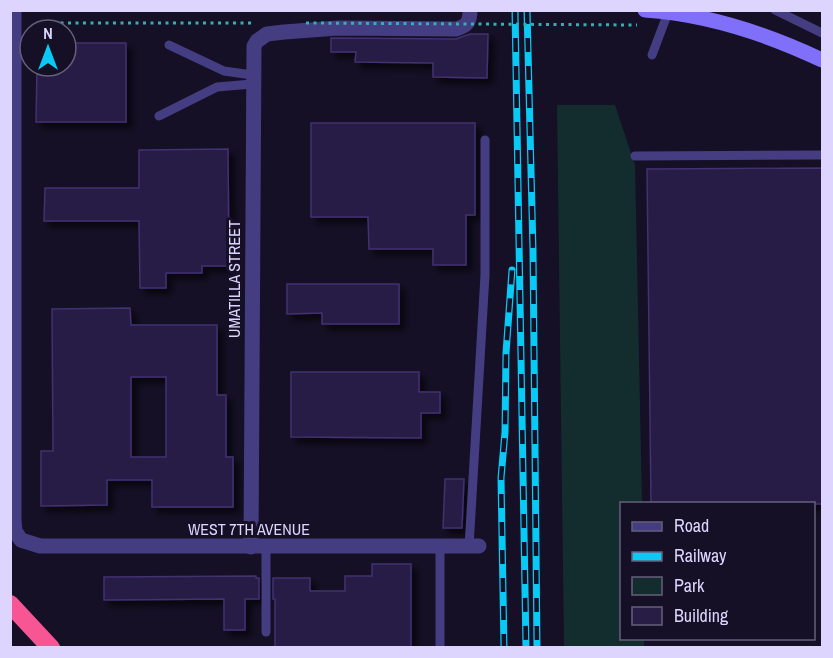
<svg xmlns="http://www.w3.org/2000/svg" width="833" height="658" viewBox="0 0 833 658" font-family="'Archivo Narrow',sans-serif">
<style>
.green{fill:#132d2f}
.building{fill:#281d45;stroke:#423070;stroke-width:1.5;fill-rule:evenodd;filter:url(#shadow)}
.lines{fill:none;stroke-linecap:round;stroke-linejoin:round}
.path{stroke:#34afb2;stroke-width:3;stroke-dasharray:3 4.5;stroke-linecap:butt}
.lane{stroke:#453d82;stroke-width:9}
.street{stroke:#453d82;stroke-width:15}
.highway{stroke:#f85595;stroke-width:18}
.rail-casing{stroke:#0ac9f5;stroke-width:7}
.rail{stroke:#151025;stroke-width:4.5;stroke-dasharray:14;stroke-linecap:butt}
.path-bridge{stroke:#34afb2;stroke-width:3;stroke-dasharray:3 4.5;stroke-linecap:butt}
.secondary-bridge{stroke:#8070f9;stroke-width:15}
.labels{text-anchor:middle;stroke-width:6;stroke-linejoin:round;paint-order:stroke}
.street-label{font-size:16px;fill:#ddd5fd;stroke:#151025}
</style>
<defs>
<filter id="shadow"><feDropShadow dx="5.5" dy="5.5" stdDeviation="3" flood-color="#0009"/></filter>
</defs>
<rect width="100%" height="100%" fill="#151025"/>
<!-- green -->
<path class="green" d="M 557,105 L 615,105 L 635,165 L 642,503 L 622,504 L 622,638 L 644,639 L 644,647 L 564,647 Z"/>
<!-- building -->
<g class="building">
<path d="M 470,34 L 488,34 L 487,78 L 433,77 L 433,63 L 355,62 L 356,52 L 331,52 L 331,38 L 456,39 Z"/>
<path d="M 66,43 L 126,43 L 126,122 L 36,122 L 37,66 L 66,66 Z"/>
<path d="M 311,123 L 475,123 L 475,215 L 466,215 L 466,265 L 433,265 L 433,249 L 369,249 L 368,217 L 311,217 Z"/>
<path d="M 228,149 L 229,266 L 202,266 L 202,273 L 166,273 L 166,288 L 140,288 L 139,221 L 44,221 L 45,188 L 139,188 L 139,150 Z"/>
<path d="M 822,168 L 822,504 L 651,504 L 647,169 Z"/>
<path d="M 287,284 L 399,284 L 399,324 L 322,324 L 322,313 L 287,314 Z"/>
<path d="M 130,308 L 131,325 L 217,325 L 217,395 L 226,395 L 226,457 L 233,457 L 233,507 L 152,507 L 152,480 L 107,480 L 107,505 L 41,506 L 41,451 L 53,451 L 52,309 ZM 131,377 L 166,377 L 166,457 L 131,457 Z"/>
<path d="M 291,372 L 419,372 L 419,392 L 440,392 L 440,413 L 421,413 L 421,438 L 291,437 Z"/>
<path d="M 445,479 L 464,479 L 462,528 L 443,528 Z"/>
<path d="M 372,564 L 411,564 L 411,648 L 275,648 L 275,599 L 273,599 L 273,578 L 310,578 L 310,591 L 345,591 L 345,576 L 372,576 Z"/>
<path d="M 256,576 L 256,578 L 259,578 L 259,599 L 245,599 L 245,630 L 224,630 L 224,599 L 104,600 L 104,577 Z"/>
</g>
<g class="lines">
<!-- path -->
<path class="path" d="M 38,23 L 254,23"/>
<!-- lane -->
<g class="lane">
<path d="M 775,10 L 822,33"/>
<path d="M 169,45 L 224,71 L 252,75"/>
<path d="M 652,55 L 669,10"/>
<path d="M 159,116 L 217,87 L 252,84"/>
<path d="M 635,156 L 822,155"/>
<path d="M 266,547 L 266,632"/>
<path d="M 440,547 L 440,648"/>
<path d="M 469,547 L 485,275 L 485,140"/>
</g>
<!-- street -->
<g class="street">
<path d="M 14,10 L 14,521 L 15,531 L 21,540 L 40,546 L 479,546"/>
<path d="M 251,547 L 254,46 L 257,41 L 267,34 L 284,32 L 338,28 L 456,29 C 467,26 470,22 470,10"/>
</g>
<!-- highway -->
<path class="highway" d="M 10,604 L 51,648"/>
<!-- rail casing -->
<g class="rail-casing">
<g id="rail">
<path d="M 515,10 L 526,648"/>
<path d="M 527,10 L 533,251 L 537,648"/>
<path d="M 504,648 L 501,478 L 505,432 L 506,353 L 512,270"/>
</g>
</g>
<!-- rail -->
<use href="#rail" class="rail"/>
<!-- path-bridge -->
<path class="path-bridge" d="M 306,23 L 637,25"/>
<!-- secondary-bridge -->
<path class="secondary-bridge" d="M 645,10 C 706,14 767,34 822,60"/>
</g>
<g class="labels">
<!-- street labels -->
<g class="street-label">
<text transform="translate(234 279) rotate(-90)" y="6">UMATILLA STREET</text>
<text x="249" y="535">WEST 7TH AVENUE</text>
</g>
</g>
<!-- border -->
<rect width="833" height="658" fill="none" stroke="#ddd5fd" stroke-width="24"/>
<!-- legend -->
<rect x="620" y="502" width="195" height="138" fill="#151025" stroke="#655f7b" stroke-width="1.5"/>
<rect x="632" y="522" width="30" height="9" fill="#453d82" stroke="#655f7b" stroke-width="1.5"/>
<text x="674" y="532" font-size="18" fill="#ddd5fd">Road</text>
<rect x="632" y="552" width="30" height="9" fill="#0ac9f5" stroke="#655f7b" stroke-width="1.5"/>
<text x="674" y="562" font-size="18" fill="#ddd5fd">Railway</text>
<rect x="632" y="577" width="30" height="18" fill="#132d2f" stroke="#655f7b" stroke-width="1.5"/>
<text x="674" y="592" font-size="18" fill="#ddd5fd">Park</text>
<rect x="632" y="607" width="30" height="18" fill="#281d45" stroke="#655f7b" stroke-width="1.5"/>
<text x="674" y="622" font-size="18" fill="#ddd5fd">Building</text>
<!-- north arrow -->
<g transform="translate(48 48)"><circle r="28" fill="#151025" stroke="#655f7b" stroke-width="1.5"/>
<path d="M0-4.5L10 22L0 15L-10 22Z" fill="#0ac9f5"/>
<text y="-9" font-size="16" font-weight="bold" text-anchor="middle" fill="#ddd5fd">N</text>
</g>
</svg>
